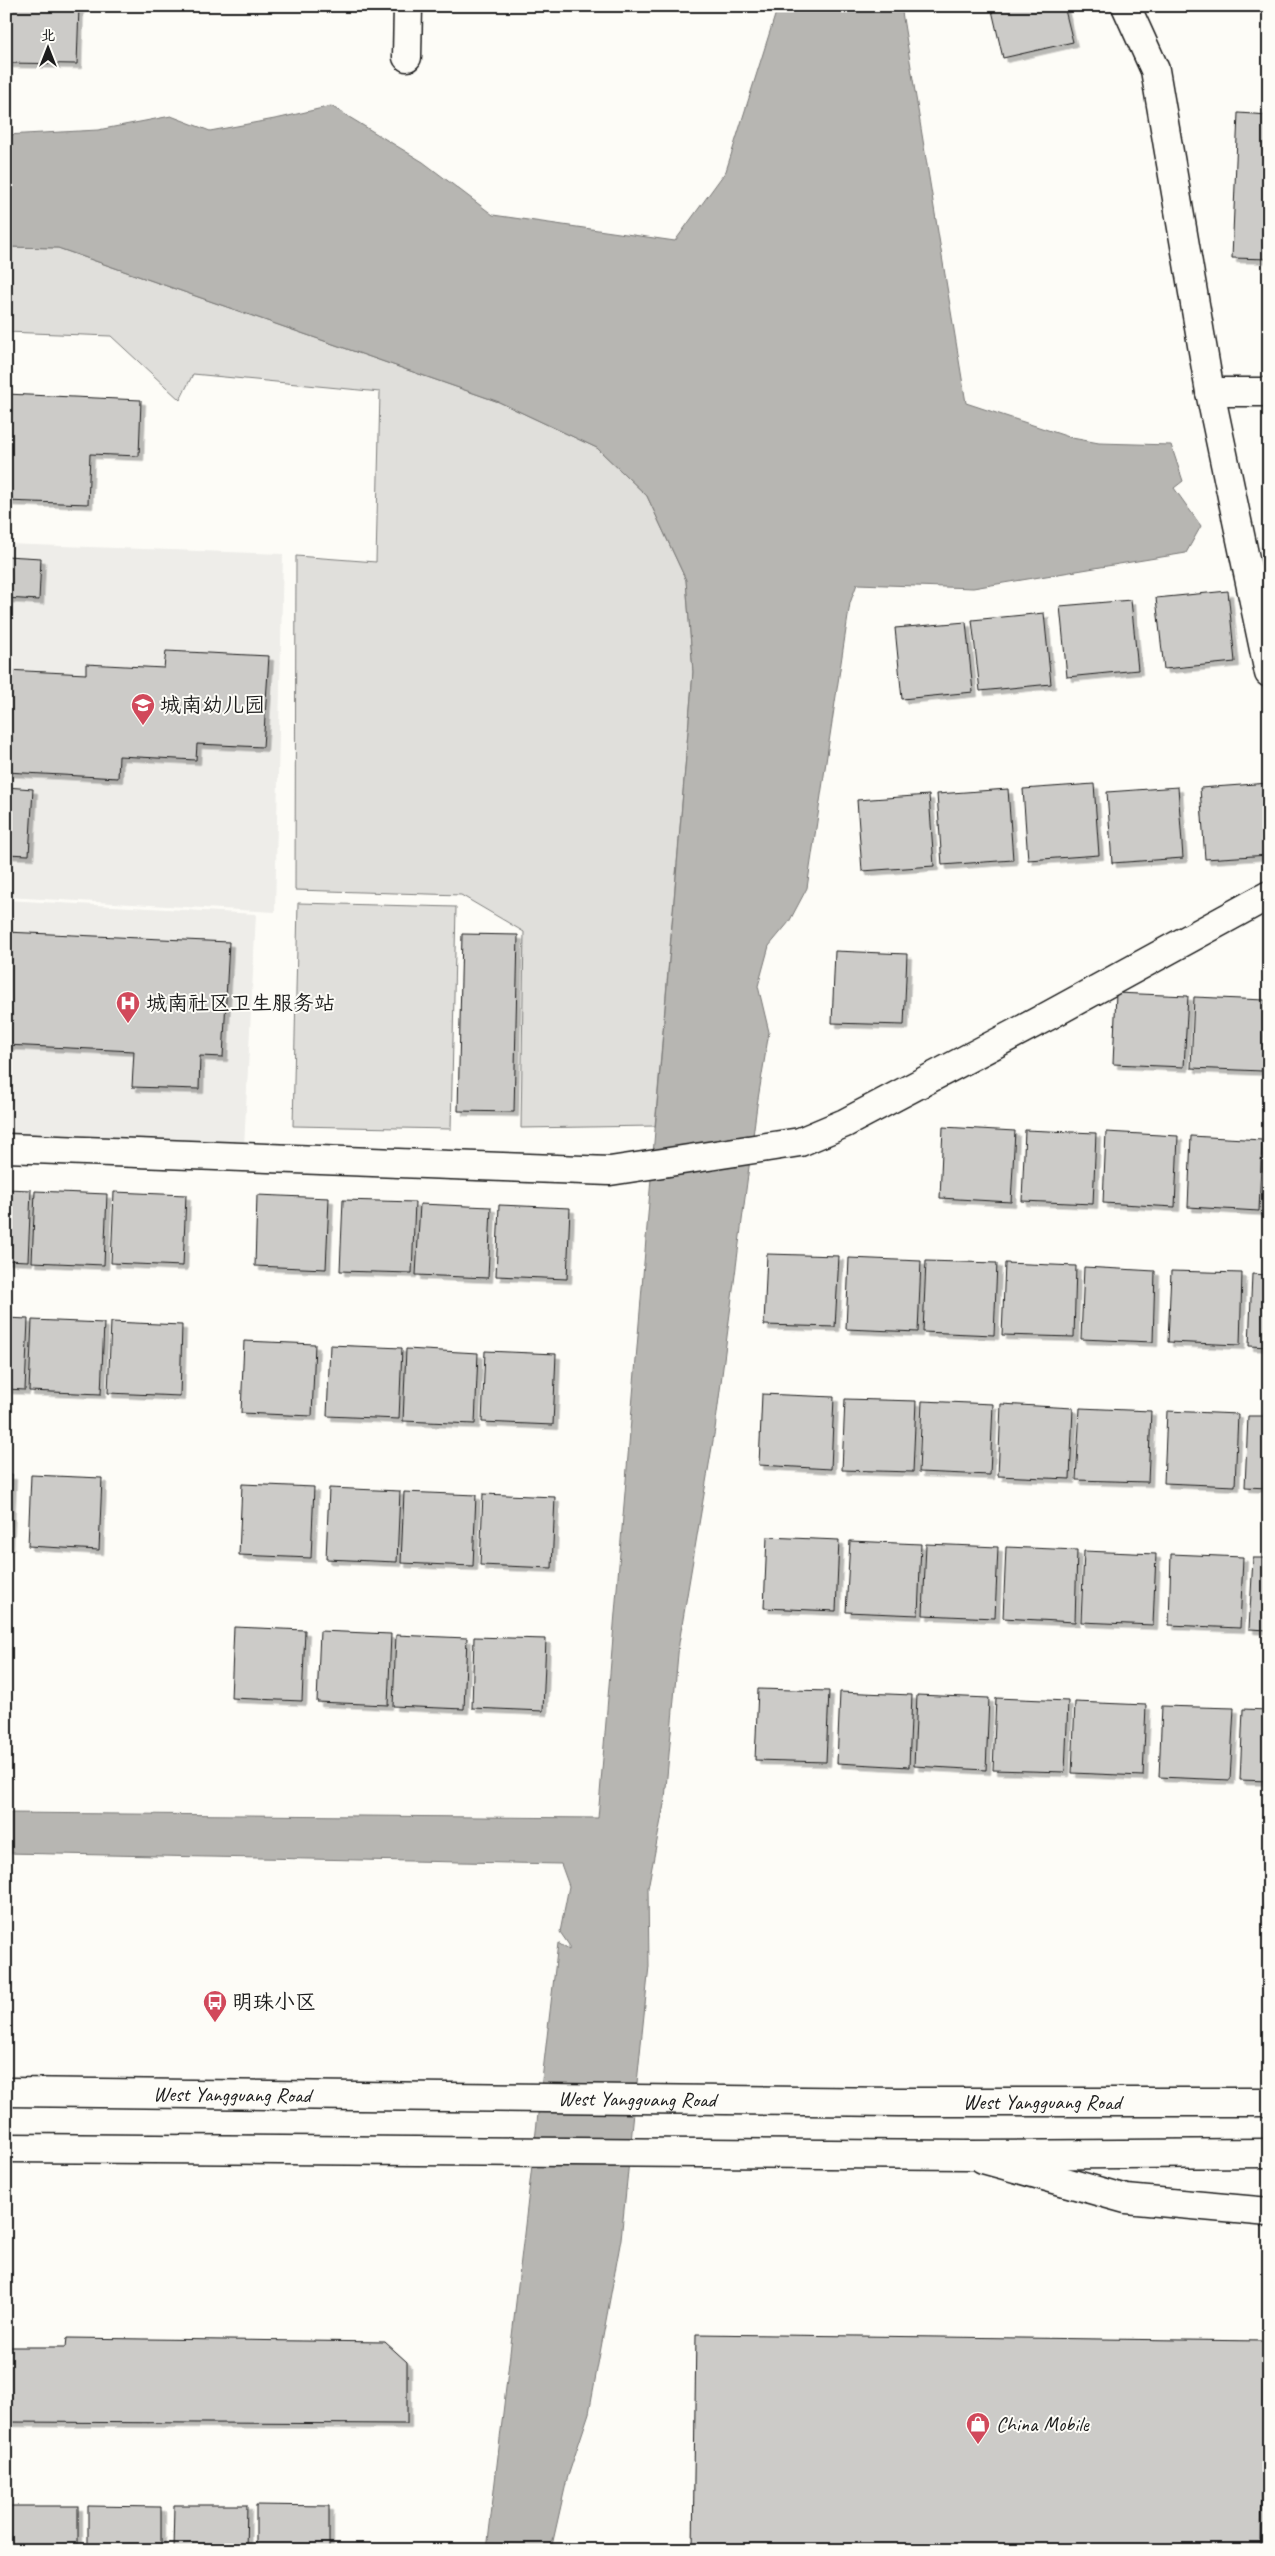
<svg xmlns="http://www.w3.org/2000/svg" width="1275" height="2556" viewBox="0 0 1275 2556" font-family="Caveat,'LXGW WenKai TC',sans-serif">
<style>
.built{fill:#eeede9}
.green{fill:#e0dfdb;stroke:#7e7e7c}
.water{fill:#b7b6b2;stroke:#797876}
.building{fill:#cccbc8;stroke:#1c1c1c;filter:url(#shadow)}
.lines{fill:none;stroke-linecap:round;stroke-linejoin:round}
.minor-casing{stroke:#1c1c1c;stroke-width:31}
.major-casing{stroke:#1c1c1c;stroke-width:31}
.minor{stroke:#fdfcf7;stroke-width:28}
.major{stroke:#fdfcf7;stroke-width:28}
.labels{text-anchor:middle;stroke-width:4;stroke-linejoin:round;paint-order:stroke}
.poi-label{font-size:21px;fill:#1c1c1c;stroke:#fdfcf7;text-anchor:start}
.street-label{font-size:21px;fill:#1c1c1c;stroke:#fdfcf7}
</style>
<defs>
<filter id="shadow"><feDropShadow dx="4.5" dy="4.5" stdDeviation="0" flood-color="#0004"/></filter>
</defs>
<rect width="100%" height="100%" fill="#fdfcf7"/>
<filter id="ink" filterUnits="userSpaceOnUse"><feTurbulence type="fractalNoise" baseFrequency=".02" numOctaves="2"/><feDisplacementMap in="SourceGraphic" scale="10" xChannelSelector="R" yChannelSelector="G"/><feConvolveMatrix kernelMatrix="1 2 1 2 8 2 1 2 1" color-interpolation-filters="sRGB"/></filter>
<g filter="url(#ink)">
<!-- built -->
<g class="built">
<path d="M 6,544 L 283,554 L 275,912 L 6,897 Z"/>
<path d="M 6,900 L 256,914 L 244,1147 L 6,1134 Z"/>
</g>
<!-- green -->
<g class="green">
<path d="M 6,247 L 58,248 L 499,402 L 597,448 L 647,496 L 686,580 L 693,672 L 655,1126 L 521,1128 L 524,932 L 461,895 L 295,890 L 296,556 L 376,562 L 380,392 L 193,374 L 180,400 L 111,336 L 6,332 Z"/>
<path d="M 298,903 L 456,907 L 451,1129 L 293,1126 Z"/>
</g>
<!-- water -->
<path class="water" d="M 778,6 L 901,6 L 966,403 L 1072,438 L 1099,443 L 1171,445 L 1183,481 L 1174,488 L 1201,526 L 1186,553 L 973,588 L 857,584 L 850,603 L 807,888 L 789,922 L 769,946 L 758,986 L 769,1032 L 757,1105 L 715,1429 L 679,1643 L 665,1799 L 648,1888 L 649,1966 L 621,2239 L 589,2413 L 567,2479 L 551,2550 L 487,2550 L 558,1943 L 569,1950 L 569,1945 L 560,1932 L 569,1886 L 561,1864 L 6,1853 L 6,1813 L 598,1818 L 693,672 L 686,580 L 647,496 L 597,448 L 499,402 L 58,248 L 6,247 L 6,135 L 98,130 L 171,116 L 210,131 L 280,118 L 331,106 L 423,162 L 493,215 L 675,241 L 726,171 Z"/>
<!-- building -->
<g class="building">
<path d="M 6,6 L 79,6 L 77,64 L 6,63 Z"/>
<path d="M 991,6 L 1064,6 L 1073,42 L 1003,58 Z"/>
<path d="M 1238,113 L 1269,115 L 1269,259 L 1232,258 Z"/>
<path d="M 6,394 L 141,400 L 139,456 L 90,454 L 88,504 L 6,501 Z"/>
<path d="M 6,556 L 41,558 L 39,600 L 6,598 Z"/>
<path d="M 1228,591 L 1235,662 L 1164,669 L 1156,598 Z"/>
<path d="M 1131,600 L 1138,670 L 1067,677 L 1060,606 Z"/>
<path d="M 1044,613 L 1051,684 L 980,691 L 972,620 Z"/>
<path d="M 966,622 L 973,692 L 902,699 L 895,628 Z"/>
<path d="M 166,651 L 269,656 L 263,747 L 197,744 L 196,760 L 119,756 L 118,778 L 6,772 L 6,670 L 86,674 L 86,664 L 164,668 Z"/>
<path d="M 1269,783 L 1269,855 L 1205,859 L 1200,788 Z"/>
<path d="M 1094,784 L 1099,855 L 1028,860 L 1023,789 Z"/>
<path d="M 6,787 L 33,789 L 29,855 L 6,854 Z"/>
<path d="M 1178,787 L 1183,858 L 1112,863 L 1107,792 Z"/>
<path d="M 1008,789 L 1013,860 L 942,865 L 937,794 Z"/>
<path d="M 929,795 L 934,866 L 862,871 L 857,800 Z"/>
<path d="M 6,932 L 229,942 L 223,1057 L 200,1056 L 199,1089 L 132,1087 L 134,1051 L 6,1045 Z"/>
<path d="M 462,934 L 518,935 L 514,1112 L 458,1111 Z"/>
<path d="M 835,951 L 907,954 L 904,1025 L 832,1023 Z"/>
<path d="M 1116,993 L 1188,996 L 1184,1067 L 1113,1064 Z"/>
<path d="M 1194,997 L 1265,1000 L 1262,1071 L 1191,1068 Z"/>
<path d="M 943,1127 L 1015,1131 L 1011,1202 L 940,1198 Z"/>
<path d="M 1025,1130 L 1096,1133 L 1093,1204 L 1022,1201 Z"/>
<path d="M 1106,1132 L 1178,1136 L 1175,1207 L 1103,1203 Z"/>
<path d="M 1191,1136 L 1262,1140 L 1259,1211 L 1188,1207 Z"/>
<path d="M 6,1189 L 31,1190 L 28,1261 L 6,1260 Z"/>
<path d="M 35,1191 L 107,1194 L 104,1265 L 32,1262 Z"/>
<path d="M 114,1192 L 186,1195 L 183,1266 L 111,1263 Z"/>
<path d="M 257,1195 L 329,1198 L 326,1269 L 255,1266 Z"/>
<path d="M 343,1200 L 415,1202 L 412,1273 L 340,1271 Z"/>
<path d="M 420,1204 L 491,1207 L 488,1278 L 416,1275 Z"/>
<path d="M 499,1205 L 570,1208 L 567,1279 L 496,1276 Z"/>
<path d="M 767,1254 L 839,1256 L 835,1327 L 764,1325 Z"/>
<path d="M 849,1258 L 921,1261 L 918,1332 L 846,1329 Z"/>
<path d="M 926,1261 L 997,1263 L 994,1335 L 923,1332 Z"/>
<path d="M 1005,1263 L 1076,1266 L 1074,1337 L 1002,1335 Z"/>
<path d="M 1084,1267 L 1155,1271 L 1153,1342 L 1081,1339 Z"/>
<path d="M 1171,1271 L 1242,1273 L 1240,1345 L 1168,1342 Z"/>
<path d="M 1252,1274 L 1269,1275 L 1269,1347 L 1249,1346 Z"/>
<path d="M 6,1318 L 28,1319 L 25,1390 L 6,1389 Z"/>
<path d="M 32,1320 L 104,1323 L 101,1394 L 29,1391 Z"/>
<path d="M 111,1322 L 182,1325 L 180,1396 L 108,1393 Z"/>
<path d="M 244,1341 L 315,1344 L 312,1416 L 241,1413 Z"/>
<path d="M 330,1345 L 402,1348 L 399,1419 L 327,1416 Z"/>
<path d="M 406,1349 L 478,1353 L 475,1424 L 403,1421 Z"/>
<path d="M 485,1351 L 556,1354 L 553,1425 L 482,1422 Z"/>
<path d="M 762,1394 L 834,1397 L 831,1469 L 759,1465 Z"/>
<path d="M 845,1399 L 916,1401 L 913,1472 L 842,1470 Z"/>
<path d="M 922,1401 L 993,1404 L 990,1475 L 919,1472 Z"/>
<path d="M 1001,1404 L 1073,1408 L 1070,1479 L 998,1476 Z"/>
<path d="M 1080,1408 L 1151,1411 L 1148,1482 L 1076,1480 Z"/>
<path d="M 1167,1411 L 1238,1414 L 1235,1486 L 1164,1483 Z"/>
<path d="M 1248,1416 L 1269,1416 L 1269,1488 L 1245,1487 Z"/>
<path d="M 6,1475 L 12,1475 L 9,1546 L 6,1546 Z"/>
<path d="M 31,1475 L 102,1478 L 99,1550 L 28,1546 Z"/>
<path d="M 242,1484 L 314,1487 L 311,1558 L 239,1555 Z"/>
<path d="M 329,1488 L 400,1491 L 397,1562 L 326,1559 Z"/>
<path d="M 404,1492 L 476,1495 L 473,1566 L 401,1563 Z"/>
<path d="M 483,1494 L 555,1497 L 552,1568 L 480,1565 Z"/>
<path d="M 767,1537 L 839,1540 L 836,1611 L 764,1608 Z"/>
<path d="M 850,1541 L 921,1544 L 918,1615 L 846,1612 Z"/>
<path d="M 926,1544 L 998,1547 L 995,1618 L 923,1615 Z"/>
<path d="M 1006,1547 L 1077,1550 L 1075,1622 L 1003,1618 Z"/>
<path d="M 1084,1551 L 1156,1554 L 1153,1625 L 1081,1622 Z"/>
<path d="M 1171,1554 L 1243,1557 L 1240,1628 L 1169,1625 Z"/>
<path d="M 1253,1558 L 1269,1558 L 1269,1630 L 1249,1629 Z"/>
<path d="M 234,1627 L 305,1630 L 302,1701 L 231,1698 Z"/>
<path d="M 320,1631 L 391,1634 L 388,1705 L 317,1702 Z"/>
<path d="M 396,1635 L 467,1638 L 464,1709 L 393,1706 Z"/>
<path d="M 474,1637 L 546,1639 L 543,1711 L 472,1708 Z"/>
<path d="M 758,1689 L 829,1691 L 826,1762 L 755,1760 Z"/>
<path d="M 840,1692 L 912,1695 L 909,1767 L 837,1763 Z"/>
<path d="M 917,1695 L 989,1698 L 986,1770 L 914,1766 Z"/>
<path d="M 996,1698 L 1068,1701 L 1065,1772 L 993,1770 Z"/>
<path d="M 1075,1702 L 1146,1705 L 1143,1776 L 1072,1773 Z"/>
<path d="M 1162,1706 L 1234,1708 L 1230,1780 L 1159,1777 Z"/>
<path d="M 1243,1709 L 1269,1710 L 1269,1781 L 1240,1780 Z"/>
<path d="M 696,2334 L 1264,2341 L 1261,2550 L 693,2550 Z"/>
<path d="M 67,2338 L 385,2342 L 407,2362 L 407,2424 L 6,2422 L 6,2347 L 66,2347 Z"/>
<path d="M 174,2505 L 247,2505 L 246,2550 L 173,2550 Z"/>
<path d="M 256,2505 L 329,2506 L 329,2550 L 256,2550 Z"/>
<rect x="6" y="2506" width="72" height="44"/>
<path d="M 88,2506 L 161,2507 L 161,2550 L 88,2550 Z"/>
</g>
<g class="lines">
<!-- minor casing -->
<g class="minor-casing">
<g id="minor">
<path d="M 1126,6 L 1155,70 L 1210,392 L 1269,673"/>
<path d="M 407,57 L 408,6"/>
<path d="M 1210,392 L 1269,392"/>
<path d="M 6,1148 L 610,1171 L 800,1142 L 845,1123 L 1048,1016 L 1269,895"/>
<path d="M 983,2159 L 1126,2199 L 1269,2212"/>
</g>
</g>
<!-- major casing -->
<g class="major-casing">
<g id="major">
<path id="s1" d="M 6,2092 L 899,2102 L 1269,2102"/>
<path d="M 6,2148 L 969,2155 L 1269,2153"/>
</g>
</g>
<!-- minor -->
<use href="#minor" class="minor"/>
<!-- major -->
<use href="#major" class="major"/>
</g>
</g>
<!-- icons -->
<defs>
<g id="school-pin" transform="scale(1.25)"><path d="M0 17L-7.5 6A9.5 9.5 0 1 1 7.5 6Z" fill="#d1495b" stroke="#fdfcf7"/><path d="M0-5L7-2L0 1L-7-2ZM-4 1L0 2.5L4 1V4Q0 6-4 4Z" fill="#fff"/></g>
<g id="hospital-pin" transform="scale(1.25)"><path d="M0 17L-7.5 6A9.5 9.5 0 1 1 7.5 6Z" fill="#d1495b" stroke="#fdfcf7"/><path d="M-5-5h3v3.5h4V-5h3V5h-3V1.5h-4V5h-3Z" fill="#fff"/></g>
<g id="bus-pin" transform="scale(1.25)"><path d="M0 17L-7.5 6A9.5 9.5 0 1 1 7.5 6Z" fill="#d1495b" stroke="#fdfcf7"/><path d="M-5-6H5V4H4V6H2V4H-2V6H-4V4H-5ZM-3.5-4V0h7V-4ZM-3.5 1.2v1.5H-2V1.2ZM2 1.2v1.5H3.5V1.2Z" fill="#fff"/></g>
<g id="shop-pin" transform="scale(1.25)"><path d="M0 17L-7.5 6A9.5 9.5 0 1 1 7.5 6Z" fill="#d1495b" stroke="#fdfcf7"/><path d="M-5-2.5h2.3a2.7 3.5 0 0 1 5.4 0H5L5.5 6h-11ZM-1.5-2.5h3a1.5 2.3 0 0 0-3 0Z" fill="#fff"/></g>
</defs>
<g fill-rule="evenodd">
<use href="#school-pin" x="143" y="705"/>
<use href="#hospital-pin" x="128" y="1003"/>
<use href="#bus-pin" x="215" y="2002"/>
<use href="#shop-pin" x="978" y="2424"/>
</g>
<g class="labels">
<!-- poi labels -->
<g class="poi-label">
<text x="160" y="712">城南幼儿园</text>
<text x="146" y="1010">城南社区卫生服务站</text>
<text x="232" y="2009">明珠小区</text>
<text x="996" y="2431">China Mobile</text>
</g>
<!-- street labels -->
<g class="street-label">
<text dy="7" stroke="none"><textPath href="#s1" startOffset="226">West Yangguang Road</textPath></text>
<text dy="7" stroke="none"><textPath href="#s1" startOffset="631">West Yangguang Road</textPath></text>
<text dy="7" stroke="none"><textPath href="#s1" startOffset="1036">West Yangguang Road</textPath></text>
</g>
</g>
<!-- margin -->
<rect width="1275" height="2556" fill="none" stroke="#fdfcf7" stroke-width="25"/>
<rect x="12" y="12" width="1250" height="2531" fill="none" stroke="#1c1c1c" stroke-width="2" filter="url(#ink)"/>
<!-- north arrow -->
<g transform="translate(48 48)" stroke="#fdfcf7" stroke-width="4" paint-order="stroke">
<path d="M0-4L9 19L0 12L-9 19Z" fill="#1c1c1c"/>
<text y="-8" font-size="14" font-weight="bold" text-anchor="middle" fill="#1c1c1c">北</text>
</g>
</svg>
